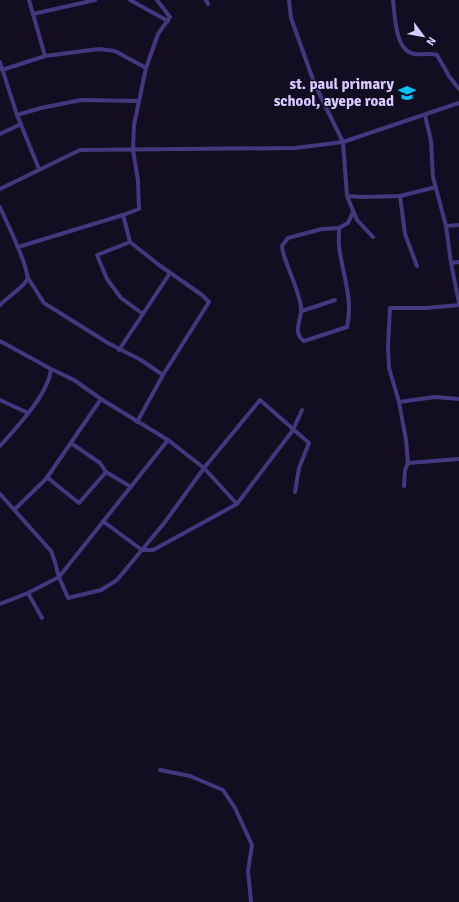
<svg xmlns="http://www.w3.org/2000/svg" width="459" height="902" viewBox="0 0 459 902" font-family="Signika,sans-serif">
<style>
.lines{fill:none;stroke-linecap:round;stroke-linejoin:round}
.street{stroke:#42387f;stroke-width:4}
.labels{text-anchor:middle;stroke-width:3;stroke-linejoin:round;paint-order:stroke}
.poi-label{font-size:15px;font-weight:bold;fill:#d7cbff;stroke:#120d20;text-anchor:end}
</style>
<rect width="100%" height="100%" fill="#120d20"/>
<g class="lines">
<!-- street -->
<g class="street">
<path d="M 29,0 L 45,56"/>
<path d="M 130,0 L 168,21"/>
<path d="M 157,0 L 170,17 L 158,34 L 146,68 L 134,125 L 133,150 L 138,181 L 139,209 L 123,215 L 130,242 L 159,265 L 202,295 L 209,302 L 163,375"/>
<path d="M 206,0 L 208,4"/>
<path d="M 289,0 L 291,18 L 306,60 L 315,85 L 343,142 L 347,196 L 357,220 L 373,237"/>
<path d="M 393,0 C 395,16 395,52 415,54 C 423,55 429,53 437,55 L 449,76 L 459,89"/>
<path d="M 33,14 L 95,0"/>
<path d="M 0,62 L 17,115 L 39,169"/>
<path d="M 2,70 L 45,56 L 99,49 L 115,51 L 146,68"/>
<path d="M 17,115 L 41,108 L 81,100 L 139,101"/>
<path d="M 425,115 L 431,141 L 433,177 L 446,226 L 451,263 L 459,303"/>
<path d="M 0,134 L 21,124"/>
<path d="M 0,189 L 80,150 L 295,148 L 343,142 L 459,103"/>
<path d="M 347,196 L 363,197 L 400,196 L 436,187"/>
<path d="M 400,196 L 405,234 L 417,266"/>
<path d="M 0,207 C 5,219 31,271 27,280 C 23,287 7,298 0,305"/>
<path d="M 446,226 L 459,225"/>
<path d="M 339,228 C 339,236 338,245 340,253 C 344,278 353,302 347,327 L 304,341 C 291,332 303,318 301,306 C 298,291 292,278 287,264 C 285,258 282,252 282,246 L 288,238 L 322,229 Z"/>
<path d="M 339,228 L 348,223 L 353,212"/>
<path d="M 130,242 L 97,255 L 107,279 L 121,298 L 143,314"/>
<path d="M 18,247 L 123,215"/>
<path d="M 451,263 L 459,262"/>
<path d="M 28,278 L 44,303 L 108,343 L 141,360 L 163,375 L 137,422"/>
<path d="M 459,305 L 426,308 L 390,308 L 388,346 L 389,368 L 399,402 L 406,440 L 408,463 L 459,459"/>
<path d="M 302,311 L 335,300"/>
<path d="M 0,341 L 51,369 C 48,395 17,427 0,446"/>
<path d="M 119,350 L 170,273"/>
<path d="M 0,400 L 28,413"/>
<path d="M 399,402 L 435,397 L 459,399"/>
<path d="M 168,440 L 204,468 L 237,504"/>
<path d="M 106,472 L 131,487"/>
<path d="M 47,477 L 59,487 L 79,503 L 106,472 L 100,463 L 71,443"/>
<path d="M 404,486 L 405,470 L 408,463"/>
<path d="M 0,494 L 51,551 L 55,562 L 59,577 L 68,598 L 101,590 L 117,580 L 165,522 L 204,468 L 260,400 L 309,443 L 299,468 L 295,492"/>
<path d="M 15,509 L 46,479 L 101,399"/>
<path d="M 104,522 L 142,550 L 153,550 L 237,504 L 293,430 L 302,410"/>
<path d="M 28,593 L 42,618"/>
<path d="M 0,604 L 28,593 L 59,577 L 168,440 L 101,399 L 74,380 L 51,369"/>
<path d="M 160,770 L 190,776 L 223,790 L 235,808 L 252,845 L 248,871 L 251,902"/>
</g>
</g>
<!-- icons -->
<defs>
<g id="school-bare" transform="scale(1.38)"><path d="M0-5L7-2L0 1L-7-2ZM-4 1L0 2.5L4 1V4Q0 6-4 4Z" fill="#01c4f6" stroke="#120d20" stroke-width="2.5" paint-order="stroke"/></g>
</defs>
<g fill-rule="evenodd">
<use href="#school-bare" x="407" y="93"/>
</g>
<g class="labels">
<!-- poi labels -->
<g class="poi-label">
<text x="394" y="89">st. paul primary<tspan x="394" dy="17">school, ayepe road</tspan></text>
</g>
</g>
<!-- north arrow -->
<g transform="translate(423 36) rotate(122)" stroke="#120d20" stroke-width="3" paint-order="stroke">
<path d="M0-3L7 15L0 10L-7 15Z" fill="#d7cbff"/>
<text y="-6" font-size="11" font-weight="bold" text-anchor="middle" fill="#d7cbff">N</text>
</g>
</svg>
